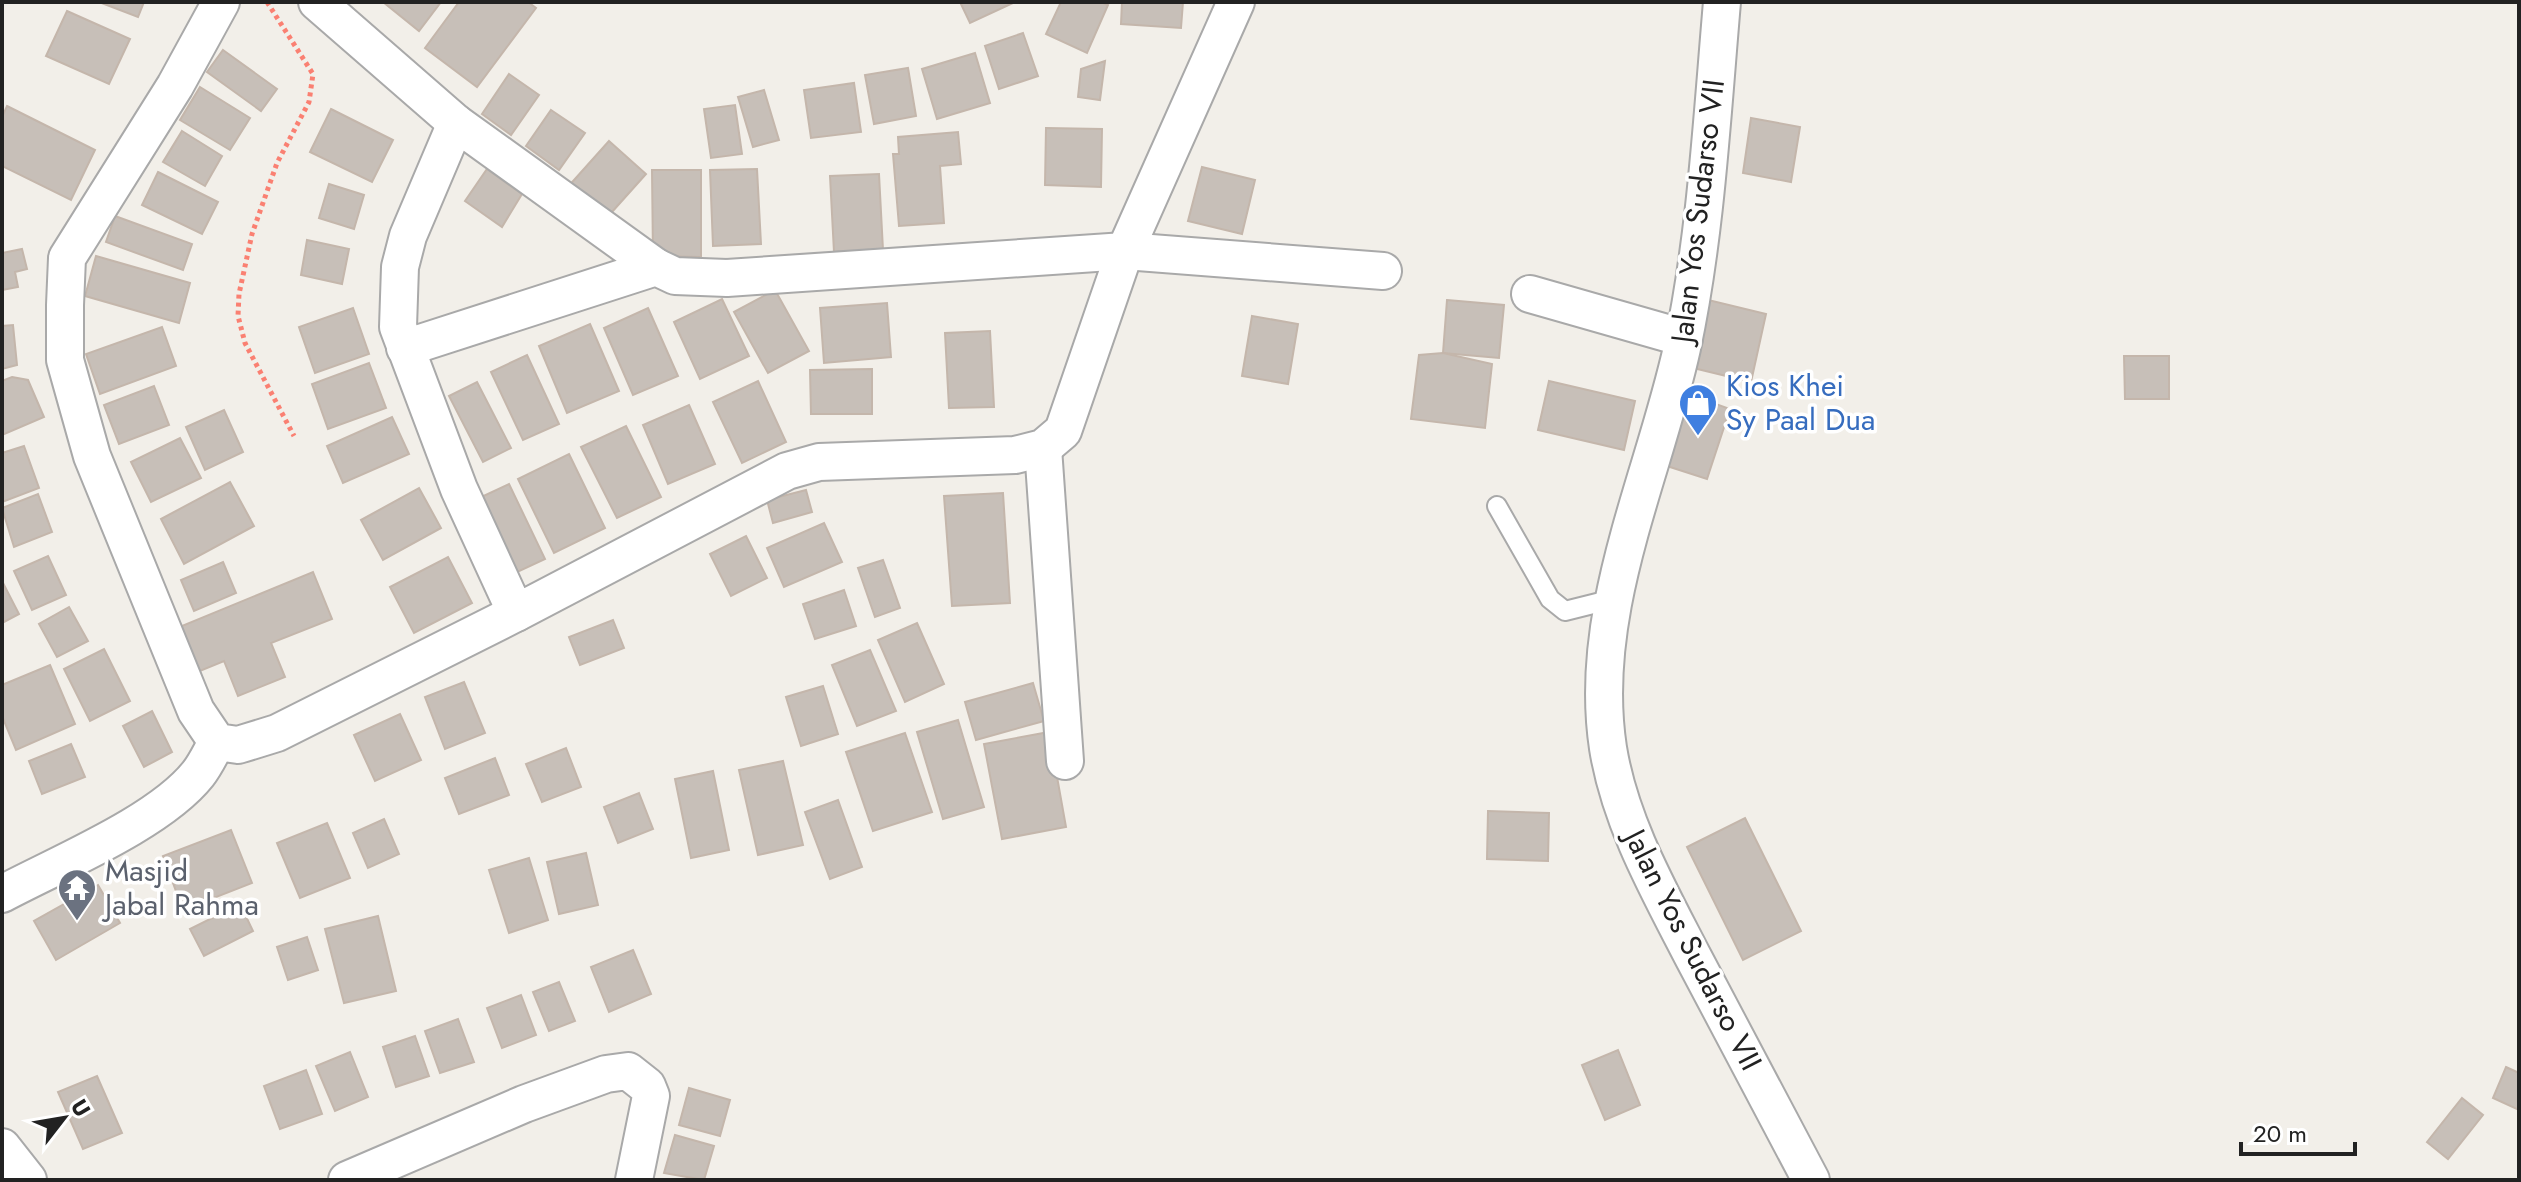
<svg xmlns="http://www.w3.org/2000/svg" width="2521" height="1182" viewBox="0 0 2521 1182" font-family="Jost,sans-serif">
<style>
.building{fill:#c7bfb8;stroke:#c4b6ab;stroke-width:2}
.lines{fill:none;stroke-linecap:round;stroke-linejoin:round}
.lane-casing{stroke:#a9a9a9;stroke-width:22}
.street-casing{stroke:#a9a9a9;stroke-width:40}
.path{stroke:#fa8072;stroke-width:5;stroke-dasharray:4 4;stroke-linecap:butt}
.lane{stroke:#fff;stroke-width:18}
.street{stroke:#fff;stroke-width:36}
.labels{text-anchor:middle;stroke-width:7;stroke-linejoin:round;paint-order:stroke}
.street-label{font-size:30px;fill:#222;stroke:#fff}
.shop-label{font-size:30px;fill:#366cbe;stroke:#fff;text-anchor:start}
.worship-label{font-size:30px;fill:#5b616d;stroke:#fff;text-anchor:start}
</style>
<rect width="100%" height="100%" fill="#f2efe9"/>
<!-- building -->
<g class="building">
<path d="M 99,2 L 144,2 L 138,17 Z"/>
<path d="M 383,2 L 441,2 L 419,31 Z"/>
<path d="M 459,2 L 528,2 L 536,8 L 477,87 L 425,48 Z"/>
<path d="M 960,2 L 1015,2 L 970,23 Z"/>
<path d="M 1061,2 L 1101,2 L 1108,5 L 1087,53 L 1046,34 Z"/>
<path d="M 1122,2 L 1183,2 L 1181,28 L 1121,24 Z"/>
<path d="M 67,11 L 130,39 L 109,84 L 46,56 Z"/>
<path d="M 1023,33 L 1038,76 L 999,89 L 985,46 Z"/>
<path d="M 223,50 L 277,89 L 261,111 L 207,72 Z"/>
<path d="M 975,53 L 990,103 L 937,119 L 922,69 Z"/>
<path d="M 1105,61 L 1100,100 L 1078,97 L 1081,69 Z"/>
<path d="M 908,68 L 916,116 L 874,124 L 865,75 Z"/>
<path d="M 509,74 L 539,95 L 511,135 L 482,114 Z"/>
<path d="M 854,83 L 861,132 L 811,138 L 804,90 Z"/>
<path d="M 200,87 L 250,118 L 230,150 L 180,120 Z"/>
<path d="M 764,90 L 779,140 L 753,147 L 738,97 Z"/>
<path d="M 735,105 L 742,154 L 711,158 L 704,109 Z"/>
<path d="M 7,106 L 95,150 L 71,200 L 2,166 L 2,117 Z"/>
<path d="M 331,109 L 393,140 L 372,182 L 310,152 Z"/>
<path d="M 551,110 L 585,133 L 559,170 L 526,146 Z"/>
<path d="M 1751,118 L 1800,127 L 1791,182 L 1743,173 Z"/>
<path d="M 1046,128 L 1102,129 L 1101,187 L 1045,185 Z"/>
<path d="M 182,131 L 222,156 L 205,186 L 163,162 Z"/>
<path d="M 958,132 L 961,164 L 940,166 L 944,223 L 899,226 L 893,154 L 899,154 L 898,137 Z"/>
<path d="M 609,141 L 646,174 L 603,222 L 566,189 Z"/>
<path d="M 1202,167 L 1255,180 L 1242,234 L 1188,221 Z"/>
<path d="M 487,169 L 522,194 L 502,227 L 465,201 Z"/>
<path d="M 757,169 L 761,244 L 713,246 L 710,170 Z"/>
<path d="M 652,170 L 701,170 L 701,257 L 653,256 Z"/>
<path d="M 158,172 L 218,202 L 202,234 L 142,205 Z"/>
<path d="M 879,174 L 883,250 L 834,252 L 830,176 Z"/>
<path d="M 329,184 L 364,195 L 354,229 L 319,218 Z"/>
<path d="M 115,216 L 192,244 L 183,270 L 106,242 Z"/>
<path d="M 307,240 L 349,249 L 342,284 L 301,275 Z"/>
<path d="M 22,249 L 27,269 L 15,272 L 18,287 L 2,290 L 2,253 Z"/>
<path d="M 96,256 L 190,283 L 179,323 L 85,296 Z"/>
<path d="M 775,290 L 809,351 L 768,373 L 734,312 Z"/>
<path d="M 722,299 L 749,356 L 700,379 L 674,322 Z"/>
<path d="M 1704,299 L 1766,314 L 1751,382 L 1689,367 Z"/>
<path d="M 1447,300 L 1504,305 L 1499,358 L 1443,353 Z"/>
<path d="M 887,303 L 891,357 L 824,363 L 820,308 Z"/>
<path d="M 353,308 L 369,354 L 315,373 L 299,327 Z"/>
<path d="M 648,308 L 678,376 L 633,395 L 604,328 Z"/>
<path d="M 1252,316 L 1298,324 L 1288,384 L 1242,376 Z"/>
<path d="M 590,324 L 619,391 L 567,413 L 539,346 Z"/>
<path d="M 13,325 L 17,365 L 2,369 L 2,326 Z"/>
<path d="M 162,327 L 176,366 L 100,394 L 86,354 Z"/>
<path d="M 990,331 L 994,407 L 949,408 L 945,333 Z"/>
<path d="M 1443,353 L 1492,364 L 1485,428 L 1411,419 L 1419,355 Z"/>
<path d="M 527,355 L 559,424 L 523,440 L 491,372 Z"/>
<path d="M 2124,356 L 2169,356 L 2169,399 L 2125,399 Z"/>
<path d="M 369,363 L 386,408 L 328,429 L 312,384 Z"/>
<path d="M 872,369 L 872,414 L 811,414 L 810,370 Z"/>
<path d="M 12,377 L 28,380 L 44,417 L 2,435 L 2,381 Z"/>
<path d="M 758,381 L 786,442 L 742,463 L 713,402 Z"/>
<path d="M 1549,381 L 1635,401 L 1624,450 L 1538,430 Z"/>
<path d="M 477,382 L 511,448 L 483,462 L 449,396 Z"/>
<path d="M 154,386 L 169,425 L 119,444 L 104,405 Z"/>
<path d="M 1688,394 L 1730,409 L 1707,479 L 1667,466 Z"/>
<path d="M 689,405 L 715,464 L 668,484 L 643,425 Z"/>
<path d="M 224,410 L 243,452 L 205,470 L 186,427 Z"/>
<path d="M 392,417 L 409,454 L 343,483 L 327,446 Z"/>
<path d="M 626,426 L 661,497 L 617,518 L 581,447 Z"/>
<path d="M 180,438 L 201,478 L 151,502 L 131,462 Z"/>
<path d="M 24,446 L 39,488 L 2,502 L 2,453 Z"/>
<path d="M 569,454 L 605,528 L 554,553 L 518,479 Z"/>
<path d="M 230,482 L 254,526 L 184,564 L 161,519 Z"/>
<path d="M 509,484 L 545,559 L 513,574 L 477,499 Z"/>
<path d="M 419,488 L 441,528 L 383,560 L 361,520 Z"/>
<path d="M 806,490 L 812,512 L 773,523 L 767,500 Z"/>
<path d="M 1003,493 L 1010,603 L 952,606 L 944,496 Z"/>
<path d="M 38,494 L 52,532 L 14,547 L 2,508 Z"/>
<path d="M 824,523 L 842,562 L 784,587 L 767,548 Z"/>
<path d="M 746,536 L 767,578 L 731,596 L 710,554 Z"/>
<path d="M 48,556 L 66,595 L 32,610 L 14,571 Z"/>
<path d="M 448,557 L 472,603 L 414,633 L 390,587 Z"/>
<path d="M 883,560 L 900,608 L 875,617 L 858,568 Z"/>
<path d="M 223,562 L 236,593 L 194,611 L 181,580 Z"/>
<path d="M 313,572 L 332,619 L 271,643 L 285,677 L 238,696 L 224,661 L 195,673 L 177,628 Z"/>
<path d="M 2,581 L 19,614 L 2,623 Z"/>
<path d="M 844,590 L 856,626 L 815,639 L 803,604 Z"/>
<path d="M 69,607 L 88,641 L 57,657 L 39,624 Z"/>
<path d="M 613,620 L 624,648 L 580,665 L 569,637 Z"/>
<path d="M 917,623 L 944,684 L 905,702 L 878,640 Z"/>
<path d="M 104,649 L 130,701 L 90,721 L 64,669 Z"/>
<path d="M 870,650 L 896,711 L 857,726 L 832,665 Z"/>
<path d="M 50,665 L 75,724 L 16,750 L 2,716 L 2,685 Z"/>
<path d="M 464,682 L 485,733 L 445,749 L 425,697 Z"/>
<path d="M 1033,683 L 1044,721 L 976,740 L 965,702 Z"/>
<path d="M 823,686 L 838,734 L 801,746 L 786,697 Z"/>
<path d="M 152,711 L 172,752 L 144,767 L 123,726 Z"/>
<path d="M 400,714 L 421,760 L 375,781 L 354,735 Z"/>
<path d="M 958,720 L 984,807 L 943,819 L 917,732 Z"/>
<path d="M 1049,732 L 1066,827 L 1002,839 L 984,744 Z"/>
<path d="M 905,733 L 932,812 L 873,831 L 846,752 Z"/>
<path d="M 71,744 L 85,777 L 42,794 L 29,761 Z"/>
<path d="M 566,748 L 581,787 L 542,802 L 526,764 Z"/>
<path d="M 495,758 L 509,795 L 459,814 L 445,778 Z"/>
<path d="M 783,761 L 803,845 L 758,855 L 739,770 Z"/>
<path d="M 713,771 L 729,850 L 691,858 L 675,779 Z"/>
<path d="M 639,793 L 653,829 L 618,843 L 604,807 Z"/>
<path d="M 838,800 L 862,867 L 830,879 L 805,812 Z"/>
<path d="M 1488,811 L 1549,813 L 1548,861 L 1487,859 Z"/>
<path d="M 1745,818 L 1801,931 L 1743,960 L 1687,847 Z"/>
<path d="M 384,819 L 399,854 L 368,868 L 353,833 Z"/>
<path d="M 327,823 L 350,878 L 300,898 L 277,843 Z"/>
<path d="M 231,830 L 252,883 L 183,910 L 163,856 Z"/>
<path d="M 586,853 L 598,905 L 559,914 L 547,862 Z"/>
<path d="M 529,858 L 548,920 L 509,933 L 489,870 Z"/>
<path d="M 98,885 L 120,923 L 56,960 L 34,921 Z"/>
<path d="M 240,904 L 253,931 L 204,956 L 190,929 Z"/>
<path d="M 378,916 L 396,991 L 344,1003 L 325,929 Z"/>
<path d="M 307,937 L 318,970 L 288,980 L 277,947 Z"/>
<path d="M 633,950 L 651,994 L 609,1012 L 591,967 Z"/>
<path d="M 559,982 L 575,1021 L 549,1031 L 533,992 Z"/>
<path d="M 521,995 L 536,1035 L 502,1048 L 487,1008 Z"/>
<path d="M 458,1019 L 474,1062 L 440,1073 L 425,1031 Z"/>
<path d="M 415,1036 L 429,1076 L 396,1087 L 383,1047 Z"/>
<path d="M 1618,1050 L 1640,1105 L 1605,1120 L 1582,1065 Z"/>
<path d="M 350,1052 L 368,1097 L 335,1111 L 316,1066 Z"/>
<path d="M 2506,1067 L 2519,1073 L 2519,1110 L 2493,1098 Z"/>
<path d="M 306,1070 L 322,1114 L 280,1129 L 264,1086 Z"/>
<path d="M 97,1076 L 122,1133 L 83,1149 L 58,1092 Z"/>
<path d="M 689,1088 L 730,1100 L 720,1136 L 679,1125 Z"/>
<path d="M 2462,1098 L 2483,1115 L 2448,1159 L 2427,1142 Z"/>
<path d="M 675,1135 L 714,1146 L 704,1180 L 664,1173 Z"/>
</g>
<g class="lines">
<!-- lane casing -->
<g class="lane-casing">
<path id="lane" d="M 1497,506 L 1550,599 L 1565,611 L 1613,599"/>
</g>
<!-- street casing -->
<g class="street-casing">
<g id="street">
<path d="M 221,2 L 175,86 L 67,258 L 65,305 L 65,360 L 92,456 L 196,711 L 217,742 L 238,745 L 277,733 L 516,613"/>
<path d="M 317,2 L 456,123 L 656,267"/>
<path d="M 1722,2 C 1712,117 1706,235 1682,348 C 1653,479 1587,611 1608,748 C 1620,822 1658,889 1692,955 C 1731,1030 1771,1105 1811,1180"/>
<path d="M 456,123 L 408,236 L 400,267 L 398,327 L 459,489 L 516,613 L 787,471 L 819,462 L 1015,455 L 1043,448 L 1063,431 L 1125,251 L 1236,2"/>
<path d="M 1530,294 L 1684,338"/>
<path d="M 405,348 L 656,267 L 675,276 L 727,278 L 1125,251 L 1383,271"/>
<path d="M 1043,448 L 1065,761"/>
<path d="M 2,894 C 58,864 159,823 198,774 C 206,764 211,752 217,742"/>
<path d="M 2,1147 L 28,1180"/>
<path d="M 347,1180 L 524,1104 L 606,1074 L 628,1071 L 647,1086 L 651,1096 L 634,1180"/>
</g>
</g>
<!-- path -->
<path class="path" d="M 267,2 L 313,74 L 309,102 L 277,163 L 252,234 L 239,294 L 238,316 L 245,343 L 294,436"/>
<!-- lane -->
<use href="#lane" class="lane"/>
<!-- street -->
<use href="#street" class="street"/>
</g>
<!-- icons -->
<defs>
<g id="shop-pin" transform="scale(2)"><path d="M0 17L-7.5 6A9.5 9.5 0 1 1 7.5 6Z" fill="#3f7fe0" stroke="#fff"/><path d="M-5-2.5h2.3a2.7 3.5 0 0 1 5.4 0H5L5.5 6h-11ZM-1.5-2.5h3a1.5 2.3 0 0 0-3 0Z" fill="#fff"/></g>
<g id="temple-pin" transform="scale(2)"><path d="M0 17L-7.5 6A9.5 9.5 0 1 1 7.5 6Z" fill="#6b7280" stroke="#fff"/><path d="M0-6L5-2H3V0L6.5 2.5H4V6H1.5V3h-3V6H-4V2.5H-6.5L-3 0V-2H-5Z" fill="#fff"/></g>
</defs>
<g fill-rule="evenodd">
<use href="#shop-pin" x="1698" y="403"/>
<use href="#temple-pin" x="77" y="888"/>
</g>
<g class="labels">
<!-- street labels -->
<g class="street-label">
<text transform="translate(1698 211) rotate(-83)" y="10">Jalan Yos Sudarso VII</text>
<text transform="translate(1693 950) rotate(63)" y="10">Jalan Yos Sudarso VII</text>
</g>
<!-- shop labels -->
<g class="shop-label">
<text x="1726" y="396">Kios Khei<tspan x="1726" dy="34">Sy Paal Dua</tspan></text>
</g>
<!-- worship labels -->
<g class="worship-label">
<text x="105" y="881">Masjid<tspan x="105" dy="34">Jabal Rahma</tspan></text>
</g>
</g>
<!-- border -->
<rect width="2521" height="1182" fill="none" stroke="#222222" stroke-width="8"/>
<!-- north arrow -->
<g transform="translate(64 1118) rotate(59)" stroke="#ffffff" stroke-width="6" paint-order="stroke">
<path d="M0-6L14 30L0 20L-14 30Z" fill="#222222"/>
<text y="-12" font-size="22" font-weight="bold" text-anchor="middle" fill="#222222">U</text>
</g>
<!-- scale -->
<path d="M2241 1142v12h114v-12" fill="none" stroke="#222222" stroke-width="4"/>
<text x="2253" y="1142" font-size="24" fill="#222222" stroke="#ffffff" stroke-width="6" paint-order="stroke">20 m</text>
</svg>
